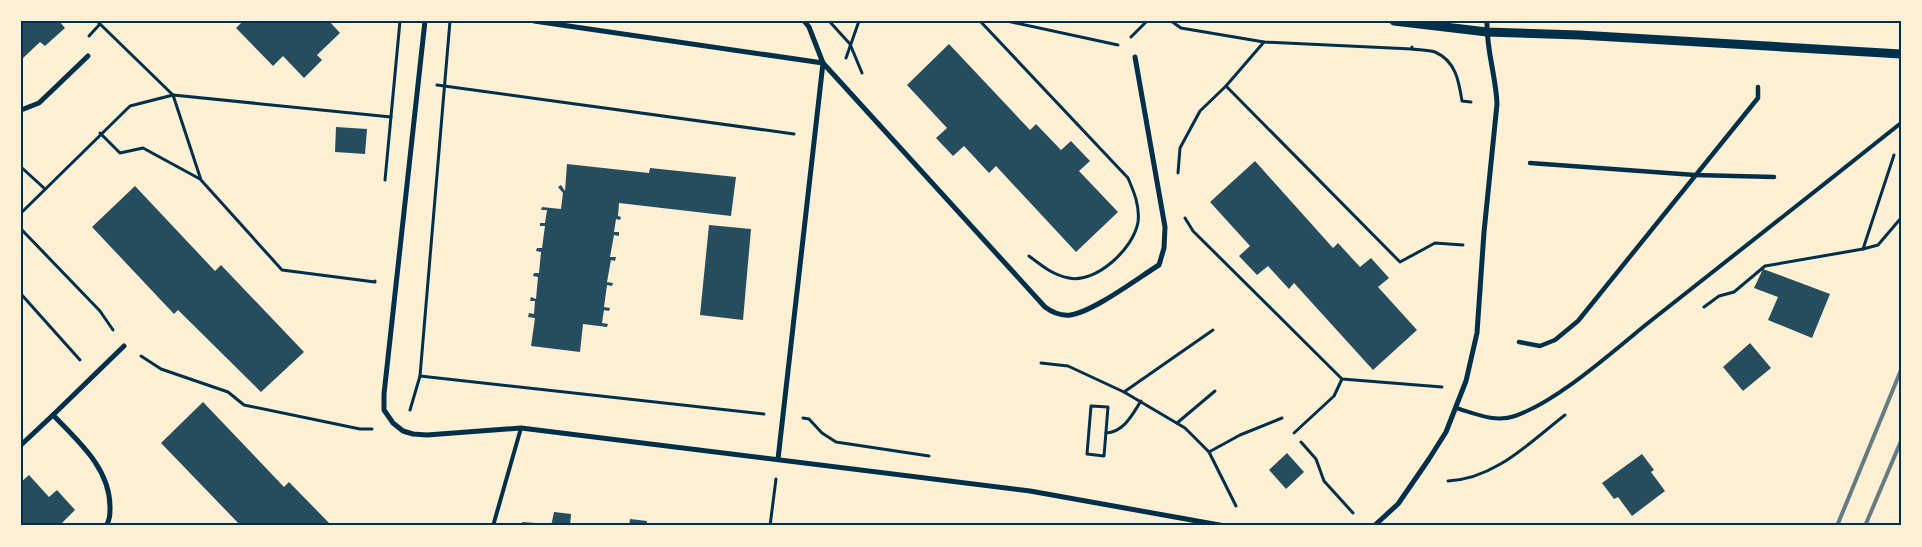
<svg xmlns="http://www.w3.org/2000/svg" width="1922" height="547" viewBox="0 0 1922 547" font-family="Commissioner,sans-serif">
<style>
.building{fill:#264d5e}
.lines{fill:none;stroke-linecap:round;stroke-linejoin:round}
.path{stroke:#003049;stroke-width:3}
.service{stroke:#003049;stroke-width:4}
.pedestrian{stroke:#003049;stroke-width:4.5}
.minor{stroke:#003049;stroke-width:5}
.tertiary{stroke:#003049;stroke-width:9}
.rail{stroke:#657d81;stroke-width:4}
.neatline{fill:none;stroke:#003049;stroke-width:2}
</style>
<rect width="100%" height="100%" fill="#fdf0d5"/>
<!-- building -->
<g class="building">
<path d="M 21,21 L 59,21 L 65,28 L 45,46 L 40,42 L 21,60 Z"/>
<path d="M 243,21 L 329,21 L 340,33 L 317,55 L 322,60 L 304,78 L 283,56 L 273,66 L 236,28 Z"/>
<path d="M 949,44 L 1030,130 L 1036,124 L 1061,150 L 1071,141 L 1090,161 L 1079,171 L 1118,212 L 1076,252 L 996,166 L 989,173 L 964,146 L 953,156 L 936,138 L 947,128 L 907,85 Z"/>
<path d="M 336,127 L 367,129 L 365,154 L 335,152 Z"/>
<path d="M 1255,161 L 1333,248 L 1338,243 L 1360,267 L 1371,258 L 1389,278 L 1378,287 L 1417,330 L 1373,370 L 1294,283 L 1289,289 L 1268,266 L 1257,275 L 1239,256 L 1250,246 L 1210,202 Z"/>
<path d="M 567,164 L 649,173 L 650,168 L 736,177 L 731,216 L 619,203 L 618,216 L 621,217 L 620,220 L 616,219 L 614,232 L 619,232 L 619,236 L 614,235 L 610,257 L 616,257 L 615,261 L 611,260 L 607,282 L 613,283 L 612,286 L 607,285 L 604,307 L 610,308 L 609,311 L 604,310 L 602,323 L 608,324 L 607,327 L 583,324 L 580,352 L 531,346 L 535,318 L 528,317 L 529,313 L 534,314 L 535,301 L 530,301 L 531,297 L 536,299 L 538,277 L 533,276 L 534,273 L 539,273 L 541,252 L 536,251 L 537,248 L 542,248 L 545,226 L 540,226 L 540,223 L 545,223 L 547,210 L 541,210 L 542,207 L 561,209 L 563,193 L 558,187 L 561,185 L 565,191 Z"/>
<path d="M 135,186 L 215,271 L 221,265 L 304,352 L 261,392 L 178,310 L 174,314 L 92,227 Z"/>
<path d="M 709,225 L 751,229 L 743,320 L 700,315 Z"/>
<path d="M 1763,269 L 1830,294 L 1812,338 L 1768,320 L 1778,297 L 1754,288 Z"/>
<path d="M 1750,343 L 1771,368 L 1743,391 L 1723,367 Z"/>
<path d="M 203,402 L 284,487 L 289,482 L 332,526 L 241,526 L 161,443 Z"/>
<path d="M 1287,453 L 1304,472 L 1286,489 L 1269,470 Z"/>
<path d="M 1642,454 L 1654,470 L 1651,472 L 1665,491 L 1632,516 L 1618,497 L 1614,499 L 1602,483 Z"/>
<path d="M 29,475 L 49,497 L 57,490 L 75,510 L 59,526 L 21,526 L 21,482 Z"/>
<path d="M 554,512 L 571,514 L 570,526 L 551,526 Z"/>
<path d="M 630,519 L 647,521 L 646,526 L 629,526 Z"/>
<path d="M 522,522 L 550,524 L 550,526 L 522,526 Z"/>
</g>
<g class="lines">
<!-- path -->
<g class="path">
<path d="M 980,21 L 1128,178 C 1134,192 1140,206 1138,222 C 1134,248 1096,284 1069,278 C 1053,275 1042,266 1029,256"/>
<path d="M 1007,21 L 1118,45"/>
<path d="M 1171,21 L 1181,28 L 1264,42 L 1412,49"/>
<path d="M 830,22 L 850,44 L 862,73"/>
<path d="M 89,36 L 100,24 L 97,21"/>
<path d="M 1131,37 L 1147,21"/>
<path d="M 1412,47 L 1412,49 C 1419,50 1428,50 1435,52 C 1456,61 1459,82 1462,101 L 1471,102"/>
<path d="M 846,58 L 859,21"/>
<path d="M 437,85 L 794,134"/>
<path d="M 1226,86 L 1264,42"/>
<path d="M 100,133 L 120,153 L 143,148 L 200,179"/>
<path d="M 1894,155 L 1863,249 L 1878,245 L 1901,218"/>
<path d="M 21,167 L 45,189"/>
<path d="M 1178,173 L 1180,148 L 1200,111 L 1226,86 L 1400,262 L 1435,243 L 1463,245"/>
<path d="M 385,180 L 400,21"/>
<path d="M 21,213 L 130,106 L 173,95 L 100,24"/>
<path d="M 1185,218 L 1193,231 L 1342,379 L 1442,387"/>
<path d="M 21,229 L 100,311 L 113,330"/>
<path d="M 375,281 L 375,282 L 282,270 L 201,180 L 173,95 L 391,117"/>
<path d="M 21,294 L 80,360"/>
<path d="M 1704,307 L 1719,296 L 1734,292 L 1765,266 L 1863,249"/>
<path d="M 141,356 L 161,369 L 228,392 L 244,405 L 360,429 L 372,429"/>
<path d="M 1041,363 L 1068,366 L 1124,392 L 1185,428 L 1209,452 L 1236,506"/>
<path d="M 420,376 L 764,414"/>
<path d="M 1124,392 L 1213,330"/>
<path d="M 1091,406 L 1108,407 L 1104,456 L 1087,454 Z"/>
<path d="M 410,410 L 420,376 L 450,21"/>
<path d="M 803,418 L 809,419 L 822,433 L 836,442 L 929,456"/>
<path d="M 1177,423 L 1215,391"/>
<path d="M 1106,433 C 1124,432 1132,415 1141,401"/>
<path d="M 1294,433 L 1334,396 L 1342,379"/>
<path d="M 1301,442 L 1316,459 L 1324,481 L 1353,513"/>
<path d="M 1209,452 L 1240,435 L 1282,418"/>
<path d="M 1448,481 C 1495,479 1530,442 1565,415"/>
<path d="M 770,526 L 776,479"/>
</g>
<!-- service -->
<g class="service">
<path d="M 1456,408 C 1476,414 1495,423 1515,416 C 1558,401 1612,352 1648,323 C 1733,256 1817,190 1901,123"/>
<path d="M 493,526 L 521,428"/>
</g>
<!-- pedestrian -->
<g class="pedestrian">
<path d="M 1530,163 L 1695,175 L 1774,177"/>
<path d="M 1519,342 L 1540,346 L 1555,340 L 1578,321 L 1758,98 L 1758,87"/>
</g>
<!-- minor -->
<g class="minor">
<path d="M 425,21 L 384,394 L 384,410 L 393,423 L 403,431 L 413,434 L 427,435 L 521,428 L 1030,491 L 1225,526"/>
<path d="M 534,21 L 823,63"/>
<path d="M 804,21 L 809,27 L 823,63 L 1045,307 C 1053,313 1060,316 1070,315 C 1093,312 1138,278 1159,265 L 1164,248 L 1165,227 L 1135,57"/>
<path d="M 21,110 L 39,103 L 88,56"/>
<path d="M 21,445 L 53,415"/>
<path d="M 778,459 L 823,63"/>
<path d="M 106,526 C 110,519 110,515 110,507 C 110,468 78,441 53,415 L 124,346"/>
<path d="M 1374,526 L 1398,504 L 1429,459 L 1446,432 L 1466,381 L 1477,333 L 1484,232 L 1497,104 C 1496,76 1486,49 1487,21"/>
</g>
<!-- tertiary -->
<path class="tertiary" d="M 1394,21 L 1487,32 L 1579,35 L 1901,54"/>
<!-- rail -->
<g class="rail">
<path d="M 1837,526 L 1901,370"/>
<path d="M 1865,526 L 1901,441"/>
</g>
</g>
<!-- border -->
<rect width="1922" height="547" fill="none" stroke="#fdf0d5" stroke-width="45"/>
<rect x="22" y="22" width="1878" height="502" class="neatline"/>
</svg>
